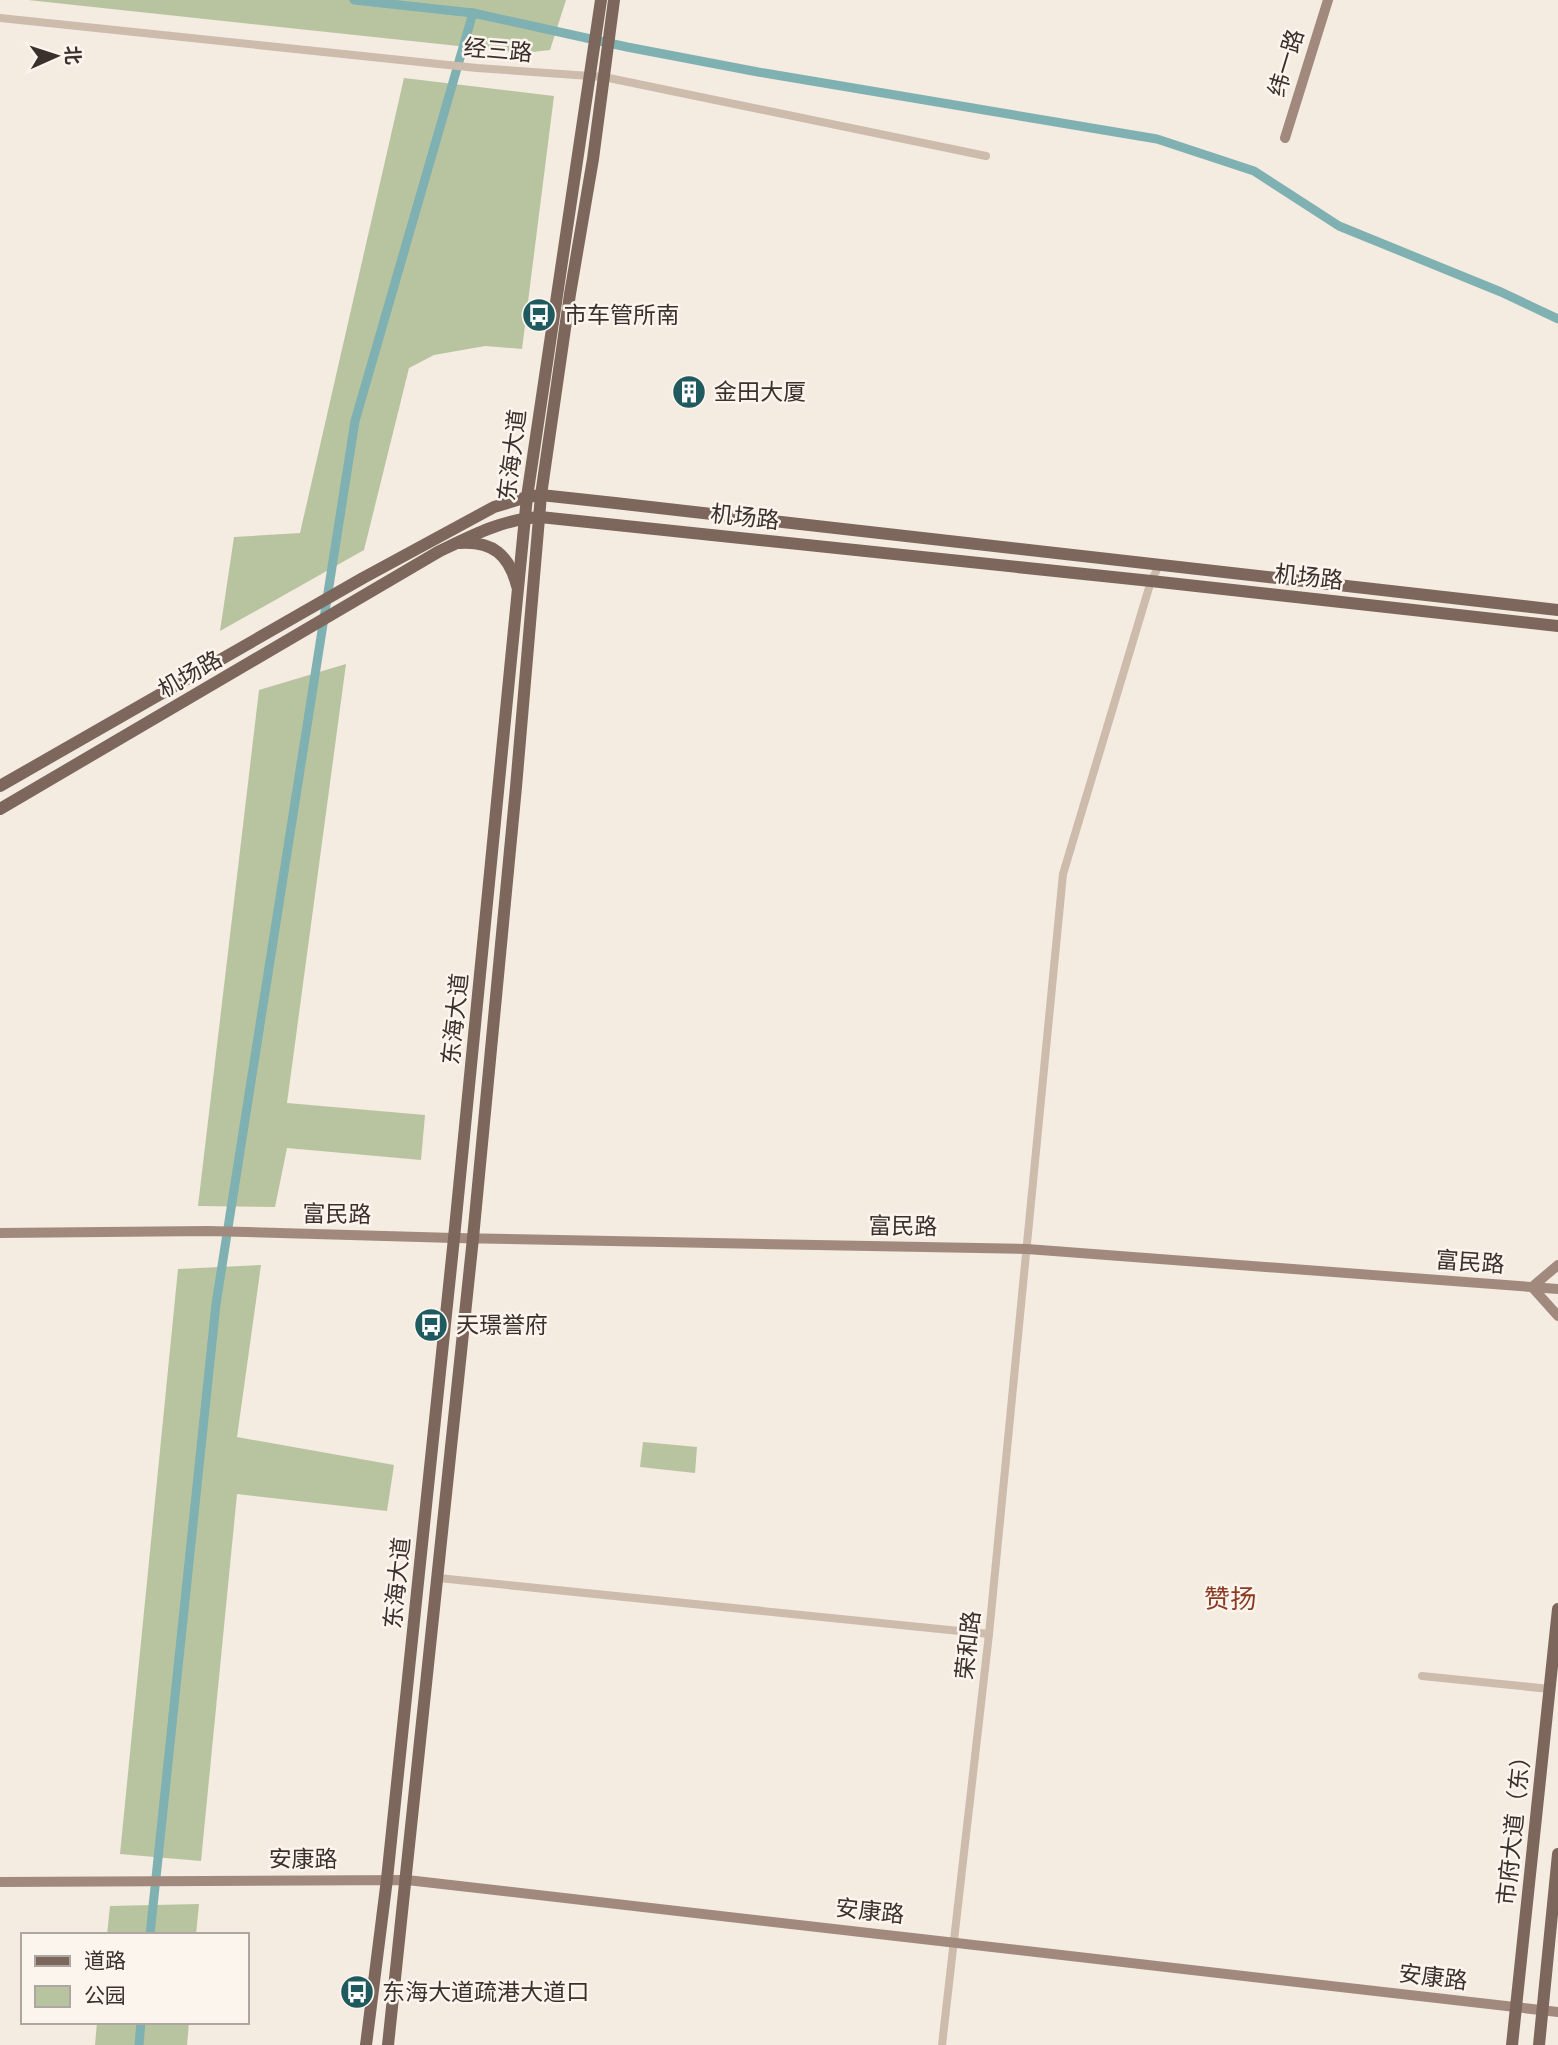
<svg xmlns="http://www.w3.org/2000/svg" width="1558" height="2045" viewBox="0 0 1558 2045" font-family="'Sofia Sans Condensed','Noto Sans SC',sans-serif">
<style>
.green{fill:#b8c4a0}
.lines{fill:none;stroke-linecap:round;stroke-linejoin:round}
.canal{stroke:#7fb0b2;stroke-width:9}
.street{stroke:#cdbbac;stroke-width:8}
.secondary{stroke:#a18a7d;stroke-width:10}
.primary{stroke:#7d675c;stroke-width:12}
.labels{text-anchor:middle;stroke-width:5;stroke-linejoin:round;paint-order:stroke}
.street-label{font-size:23px;fill:#3b302b;stroke:#fbf5ee}
.poi-label{font-size:23px;fill:#3b302b;stroke:#fbf5ee;text-anchor:start}
.quarter-label{font-size:26px;fill:#8c3b22;stroke:#fbf5ee}
</style>
<rect width="100%" height="100%" fill="#f4ebe1"/>
<!-- green -->
<g class="green">
<path d="M 28,0 L 566,0 L 550,50 L 523,53 Z"/>
<path d="M 404,78 L 554,96 L 522,349 L 485,346 L 434,355 L 409,368 L 364,550 L 220,631 L 234,537 L 300,533 Z"/>
<path d="M 346,664 L 287,1103 L 425,1115 L 421,1160 L 287,1148 L 275,1207 L 198,1206 L 259,690 Z"/>
<path d="M 261,1265 L 237,1437 L 394,1465 L 387,1511 L 237,1494 L 201,1861 L 120,1854 L 178,1269 Z"/>
<path d="M 643,1442 L 697,1447 L 695,1473 L 640,1467 Z"/>
<path d="M 199,1904 L 196,1935 L 107,1935 L 110,1906 Z"/>
<path d="M 97,2022 L 189,2022 L 187,2045 L 95,2045 Z"/>
</g>
<g class="lines">
<!-- canal -->
<g class="canal">
<path d="M 354,0 L 473,13 L 627,47 L 758,72 L 1157,139 L 1254,171 L 1339,226 L 1501,292 L 1558,319"/>
<path d="M 150,1935 L 216,1304 L 355,421 L 473,13"/>
<path d="M 139,2045 L 141,2022"/>
</g>
<!-- street -->
<g class="street">
<path d="M 0,18 L 477,68 L 604,77 L 986,156"/>
<path d="M 438,1578 L 989,1634"/>
<path d="M 1422,1676 L 1550,1689"/>
<path d="M 942,2045 L 989,1634 L 1063,874 L 1151,581 L 1160,564"/>
</g>
<!-- secondary -->
<g class="secondary">
<path d="M 1285,138 L 1328,0"/>
<path d="M 0,1233 L 208,1231 L 454,1238 L 1027,1249 L 1558,1289"/>
<path d="M 1558,1265 L 1532,1287 L 1558,1316"/>
<path d="M 0,1882 L 407,1880 L 1558,2012"/>
</g>
<!-- primary -->
<g class="primary">
<path d="M 460,543 C 493,541 509,555 517,586"/>
<path d="M 0,786 L 363,578 L 494,507 L 527,497 L 541,495 L 615,503 L 1558,610"/>
<path d="M 0,809 L 438,552 C 471,536 503,519 540,517 L 1151,581 L 1558,626"/>
<path d="M 366,2045 L 387,1879 L 454,1238 L 527,497 L 601,0"/>
<path d="M 388,2045 L 473,1238 L 516,787 L 541,495 L 570,294 L 593,159 L 614,0"/>
<path d="M 1512,2045 L 1558,1609"/>
<path d="M 1539,2045 L 1558,1854"/>
</g>
</g>
<!-- icons -->
<defs>
<g id="bus-disc" transform="scale(1.75)"><circle r="9.5" fill="#1f5a5e" stroke="#fbf5ee"/><path d="M-5-6H5V4H4V6H2V4H-2V6H-4V4H-5ZM-3.5-4V0h7V-4ZM-3.5 1.2v1.5H-2V1.2ZM2 1.2v1.5H3.5V1.2Z" fill="#fff"/></g>
<g id="building-disc" transform="scale(1.75)"><circle r="9.5" fill="#1f5a5e" stroke="#fbf5ee"/><path d="M-4-6H4V6H1V3H-1V6H-4ZM-2.5-4.3h1.7v1.8h-1.7ZM.8-4.3h1.7v1.8H.8ZM-2.5-1h1.7V.8h-1.7ZM.8-1h1.7V.8H.8Z" fill="#fff"/></g>
</defs>
<g fill-rule="evenodd">
<use href="#bus-disc" x="539" y="315"/>
<use href="#building-disc" x="689" y="392"/>
<use href="#bus-disc" x="431" y="1325"/>
<use href="#bus-disc" x="357" y="1992"/>
</g>
<g class="labels">
<!-- street labels -->
<g class="street-label">
<text transform="translate(498 50) rotate(5)" y="8">经三路</text>
<text transform="translate(1286 63) rotate(-73)" y="8">纬一路</text>
<text transform="translate(512 455) rotate(-83)" y="8">东海大道</text>
<text transform="translate(745 517) rotate(6)" y="8">机场路</text>
<text transform="translate(1309 577) rotate(6)" y="8">机场路</text>
<text transform="translate(190 674) rotate(-30)" y="8">机场路</text>
<text transform="translate(455 1019) rotate(-84)" y="8">东海大道</text>
<text transform="translate(337 1214) rotate(1)" y="8">富民路</text>
<text transform="translate(903 1226) rotate(1)" y="8">富民路</text>
<text transform="translate(1470 1262) rotate(4)" y="8">富民路</text>
<text transform="translate(397 1583) rotate(-84)" y="8">东海大道</text>
<text transform="translate(968 1645) rotate(-84)" y="8">荣和路</text>
<text transform="translate(1514 1825) rotate(-84)" y="8">市府大道（东）</text>
<text x="303" y="1867">安康路</text>
<text transform="translate(870 1911) rotate(6)" y="8">安康路</text>
<text transform="translate(1433 1977) rotate(7)" y="8">安康路</text>
</g>
<!-- poi labels -->
<g class="poi-label">
<text x="564" y="323">市车管所南</text>
<text x="714" y="400">金田大厦</text>
<text x="456" y="1333">天璟誉府</text>
<text x="382" y="2000">东海大道疏港大道口</text>
</g>
<!-- quarter labels -->
<g class="quarter-label">
<text x="1230" y="1608">赞扬</text>
</g>
</g>
<!-- legend -->
<rect x="21" y="1933" width="228" height="91" fill="#fbf5ee" stroke="#aea6a0" stroke-width="2"/>
<rect x="35" y="1956" width="35" height="10" fill="#7d675c" stroke="#aea6a0" stroke-width="2"/>
<text x="84" y="1968" font-size="21" fill="#3b302b">道路</text>
<rect x="35" y="1986" width="35" height="21" fill="#b8c4a0" stroke="#aea6a0" stroke-width="2"/>
<text x="84" y="2003" font-size="21" fill="#3b302b">公园</text>
<!-- north arrow -->
<g transform="translate(56 56) rotate(87)" stroke="#fbf5ee" stroke-width="5" paint-order="stroke">
<path d="M0-5L12 26L0 18L-12 26Z" fill="#3b302b"/>
<text y="-10" font-size="19" font-weight="bold" text-anchor="middle" fill="#3b302b">北</text>
</g>
</svg>
